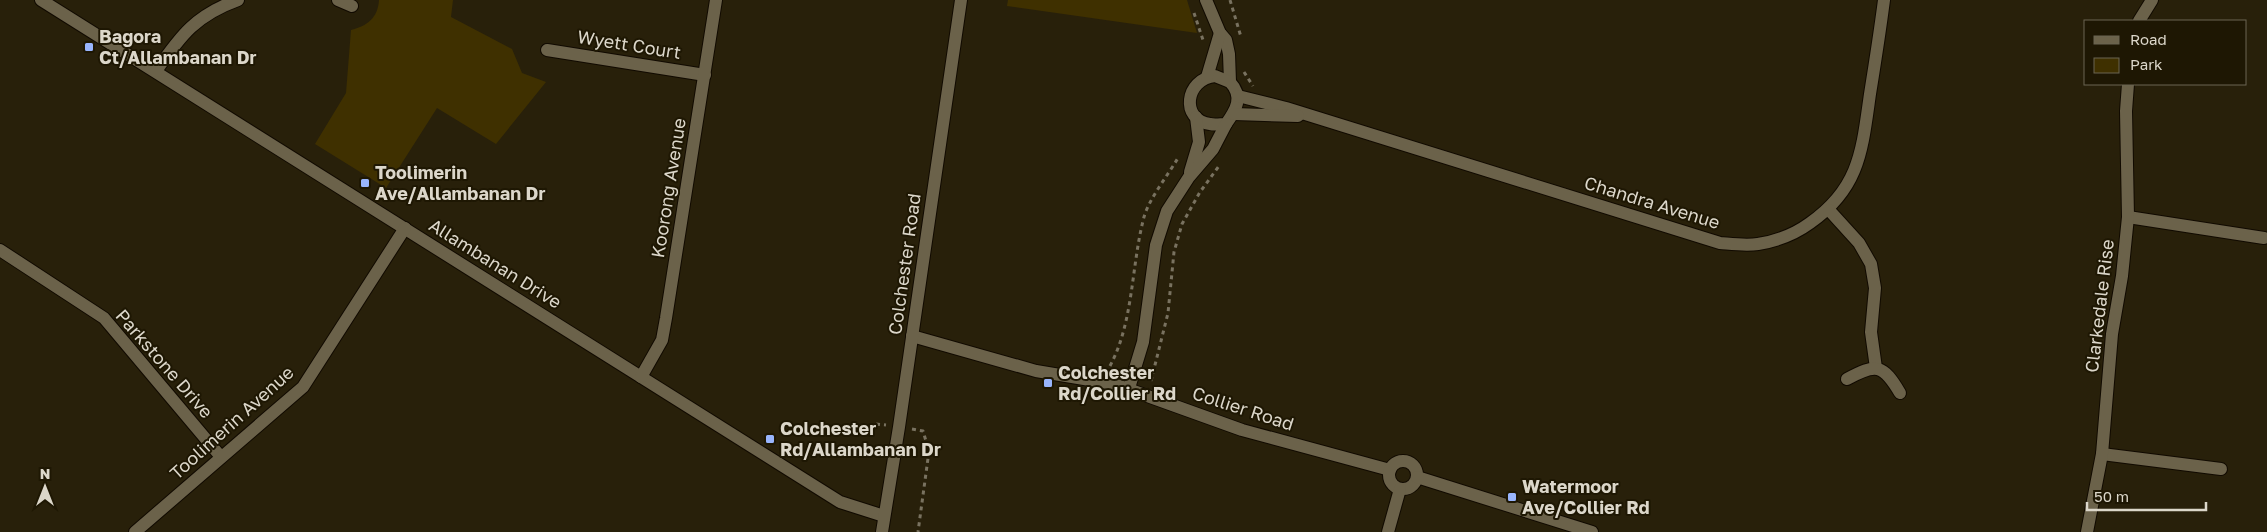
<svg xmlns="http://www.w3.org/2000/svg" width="2267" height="532" viewBox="0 0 2267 532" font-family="'Golos Text',sans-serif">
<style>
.green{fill:#3f3000}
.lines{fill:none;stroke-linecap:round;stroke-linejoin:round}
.street-casing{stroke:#110a00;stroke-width:14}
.secondary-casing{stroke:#110a00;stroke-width:14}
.path{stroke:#797260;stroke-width:3;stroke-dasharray:4 4;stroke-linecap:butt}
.street{stroke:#6b624a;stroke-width:12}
.secondary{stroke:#6b624a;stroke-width:12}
.poi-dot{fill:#99b5fd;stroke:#1e1703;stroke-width:2}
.labels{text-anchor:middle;stroke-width:4;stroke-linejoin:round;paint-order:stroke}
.poi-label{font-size:18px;font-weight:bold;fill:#dcd7ca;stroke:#1e1703;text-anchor:start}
.street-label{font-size:18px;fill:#dcd7ca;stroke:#1e1703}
</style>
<rect width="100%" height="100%" fill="#28200a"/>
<!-- green -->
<g class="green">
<path d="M 379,0 L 453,0 L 451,17 L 512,49 L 522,73 L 546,82 L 496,144 L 437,108 L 386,188 L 315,144 L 346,93 L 351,30 C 367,26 378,18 379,0 Z"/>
<path d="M 1008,0 L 1187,0 L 1197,33 L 1007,6 Z"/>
</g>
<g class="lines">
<!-- street casing -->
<g class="street-casing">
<g id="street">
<path d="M 41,0 L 840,502 L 884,516"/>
<path d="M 338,0 L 352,6"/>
<path d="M 1206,0 L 1220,33 L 1226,40 L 1229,54 L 1230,82"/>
<path d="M 2139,21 L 2152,0"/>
<path d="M 547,50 L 705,75"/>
<path d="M 156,71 C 181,35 196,15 238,0"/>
<path d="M 1215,76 L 1230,82 C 1244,97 1236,110 1226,124 C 1221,124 1215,125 1210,124 C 1180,120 1185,79 1215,76 Z"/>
<path d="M 1207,77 L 1220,33"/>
<path d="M 1238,96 L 1286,108 L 1720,243 C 1732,244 1746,246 1758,244 C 1777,241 1795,234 1810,223 C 1860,188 1862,150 1870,94 C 1875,63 1880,31 1884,0"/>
<path d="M 1234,114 L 1298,116"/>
<path d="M 1190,172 L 1199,142 L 1196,117"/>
<path d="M 1829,210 L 1859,243 L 1871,264 L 1875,288 L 1871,332 L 1876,368"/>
<path d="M 2128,217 L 2264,238"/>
<path d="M 0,250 L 104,318 L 221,457"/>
<path d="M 912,336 L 1036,371 L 1114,384 L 1242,430 L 1390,470"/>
<path d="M 641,377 L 662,340 L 666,318 L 716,0"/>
<path d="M 1847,379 C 1876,363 1883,364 1900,393"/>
<path d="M 1129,388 L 1143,342 L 1156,245 L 1167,211 L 1189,177 L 1213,149 L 1226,124"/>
<path d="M 2102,454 L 2221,469"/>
<circle cx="1403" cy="475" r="14"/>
<path d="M 1417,477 L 1592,532"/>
<path d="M 135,532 L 303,387 L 405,228"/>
<path d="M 1388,532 L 1400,489"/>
<path d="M 2087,532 L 2102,454 L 2112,334 L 2122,276 L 2128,217 L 2126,111 L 2128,84"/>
</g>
</g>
<!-- secondary casing -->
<g class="secondary-casing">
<path id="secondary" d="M 882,532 L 899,427 L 961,0"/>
</g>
<!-- path -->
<g class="path">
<path d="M 1230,0 L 1241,37"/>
<path d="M 1194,13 L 1203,40"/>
<path d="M 1244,72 L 1253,86"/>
<path d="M 1110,366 C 1134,321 1131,266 1144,217 C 1149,199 1168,175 1178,158"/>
<path d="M 1151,381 L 1168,313 L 1174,252 L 1182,224 L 1200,192 L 1219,166"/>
<path d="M 876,424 L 886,425"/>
<path d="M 912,429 L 923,431 L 929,451 L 918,532"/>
</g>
<!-- street -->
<use href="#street" class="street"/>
<!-- secondary -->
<use href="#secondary" class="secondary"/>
</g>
<!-- markers -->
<g class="poi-dot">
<rect x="84" y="42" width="10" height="10" rx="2.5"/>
<rect x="360" y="178" width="10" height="10" rx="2.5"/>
<rect x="1043" y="378" width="10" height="10" rx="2.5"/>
<rect x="765" y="434" width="10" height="10" rx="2.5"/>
<rect x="1507" y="492" width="10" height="10" rx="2.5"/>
</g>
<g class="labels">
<!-- poi labels -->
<g class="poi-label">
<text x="99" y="43">Bagora<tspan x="99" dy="21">Ct/Allambanan Dr</tspan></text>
<text x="375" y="179">Toolimerin<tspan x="375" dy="21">Ave/Allambanan Dr</tspan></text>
<text x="1058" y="379">Colchester<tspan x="1058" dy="21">Rd/Collier Rd</tspan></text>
<text x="780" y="435">Colchester<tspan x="780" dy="21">Rd/Allambanan Dr</tspan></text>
<text x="1522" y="493">Watermoor<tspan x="1522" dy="21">Ave/Collier Rd</tspan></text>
</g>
<!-- street labels -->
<g class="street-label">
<text transform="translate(629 45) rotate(9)" y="6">Wyett Court</text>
<text transform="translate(669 188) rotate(-81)" y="6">Koorong Avenue</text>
<text transform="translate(1652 203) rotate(17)" y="6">Chandra Avenue</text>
<text transform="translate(495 264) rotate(32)" y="6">Allambanan Drive</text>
<text transform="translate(905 264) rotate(-82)" y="6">Colchester Road</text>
<text transform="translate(2100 306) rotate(-83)" y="6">Clarkedale Rise</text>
<text transform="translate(164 364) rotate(49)" y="6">Parkstone Drive</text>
<text transform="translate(1243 409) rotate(18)" y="6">Collier Road</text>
<text transform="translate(232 423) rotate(-42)" y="6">Toolimerin Avenue</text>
</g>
</g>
<!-- legend -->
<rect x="2084" y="20" width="162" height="65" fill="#1e1703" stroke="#6a6453"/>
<rect x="2094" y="36" width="25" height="8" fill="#6b624a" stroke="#6a6453"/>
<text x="2130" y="45" font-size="15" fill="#dcd7ca">Road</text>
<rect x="2094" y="58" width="25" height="15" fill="#3f3000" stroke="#6a6453"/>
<text x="2130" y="70" font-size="15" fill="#dcd7ca">Park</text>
<!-- north arrow -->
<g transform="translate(45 487)" stroke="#1e1703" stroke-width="4" paint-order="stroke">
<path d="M0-4L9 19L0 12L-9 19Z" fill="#dcd7ca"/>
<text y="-8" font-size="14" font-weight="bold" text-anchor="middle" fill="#dcd7ca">N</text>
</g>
<!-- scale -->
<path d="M2087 502v8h119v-8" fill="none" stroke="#dcd7ca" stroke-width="2.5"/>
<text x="2094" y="502" font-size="15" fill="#dcd7ca" stroke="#1e1703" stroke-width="4" paint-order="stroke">50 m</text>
</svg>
